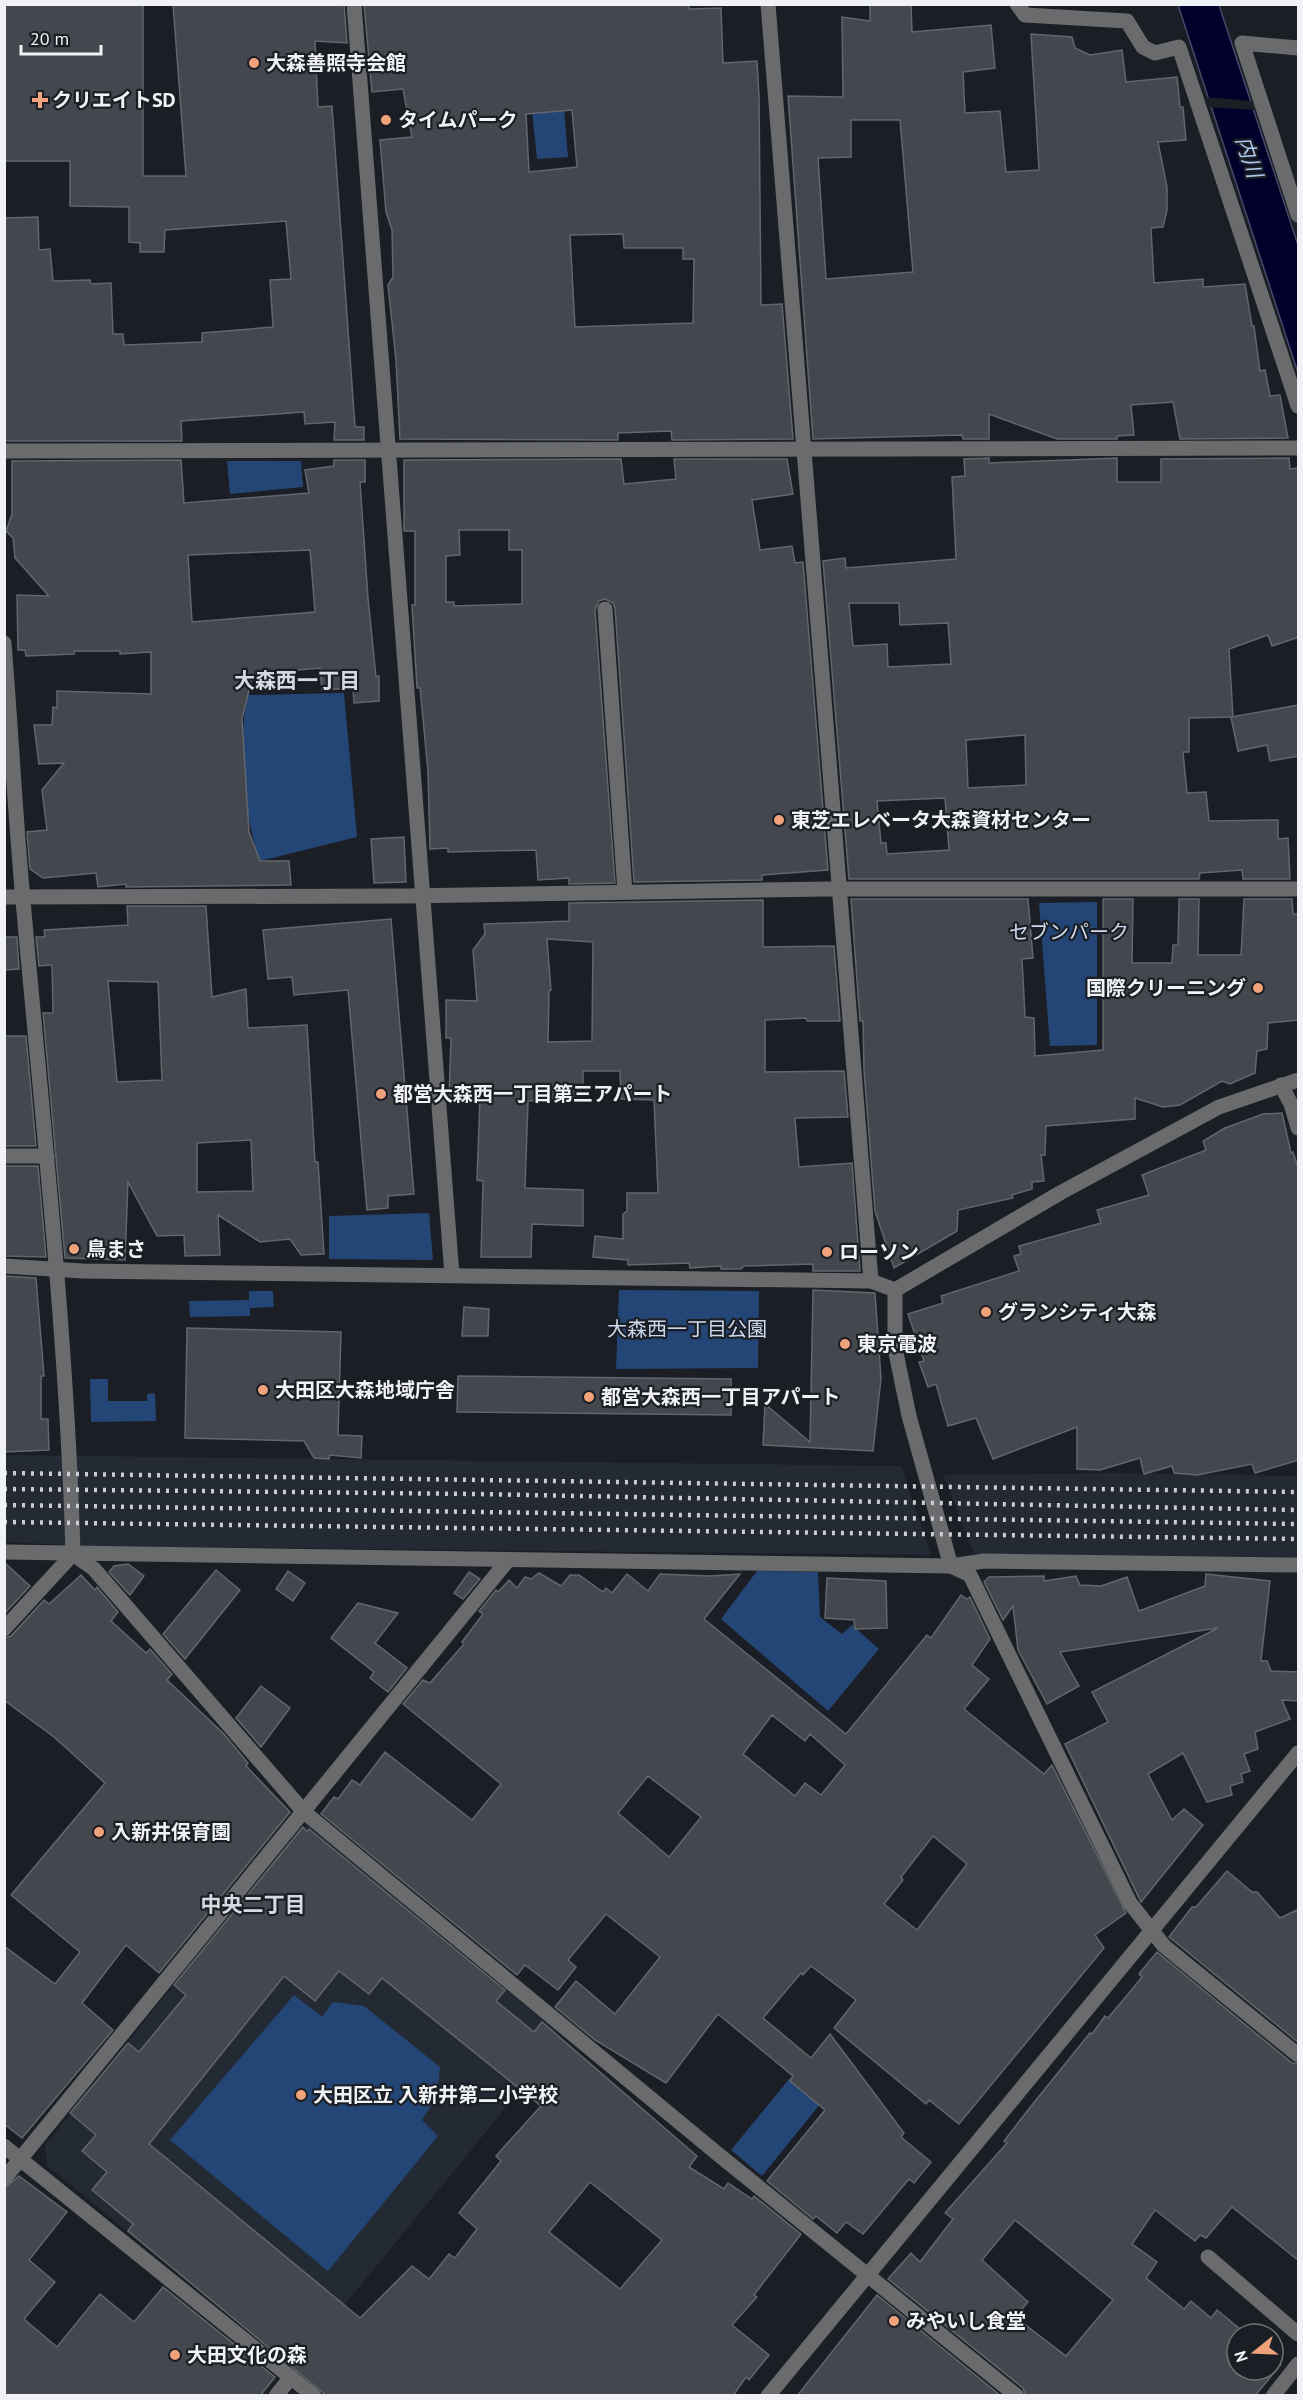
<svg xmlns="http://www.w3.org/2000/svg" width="1303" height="2400" viewBox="0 0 1303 2400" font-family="'PT Sans','Noto Sans JP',sans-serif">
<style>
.built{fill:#232a34}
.green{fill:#234677}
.water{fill:#00002b;stroke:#484968;stroke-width:1.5}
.pier{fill:#1b1e24}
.building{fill:#44484e;stroke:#62666d;stroke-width:1.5;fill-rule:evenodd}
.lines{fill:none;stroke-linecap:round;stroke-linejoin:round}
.minor{stroke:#696b6d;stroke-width:15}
.rail{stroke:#ccced3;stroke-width:4.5;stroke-dasharray:3 6;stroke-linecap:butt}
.poi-dot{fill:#f0a27a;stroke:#1b1e24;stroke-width:2}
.labels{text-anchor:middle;stroke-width:4.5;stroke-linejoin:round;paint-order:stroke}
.poi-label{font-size:20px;font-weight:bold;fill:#f0f2f6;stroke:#1b1e24;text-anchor:start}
.park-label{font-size:20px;fill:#ccd9ed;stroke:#1b1e24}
.water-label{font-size:21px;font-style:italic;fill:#aec9ef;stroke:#1b1e24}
.neighbourhood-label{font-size:21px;font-weight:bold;fill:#d6dbe2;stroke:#1b1e24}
</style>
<rect width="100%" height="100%" fill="#1b1e24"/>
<!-- built -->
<g class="built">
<path d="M 5,1455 L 901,1466 L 931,1555 L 89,1546 L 5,1542 Z"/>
<path d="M 1114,1473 L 1298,1476 L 1298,1557 L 974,1554 L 943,1475 Z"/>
<path d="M 309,1826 L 555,2030 L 557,2045 L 303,2356 L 287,2361 L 47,2166 L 45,2145 L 300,1828 Z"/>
</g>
<!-- green -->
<g class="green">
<path d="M 564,108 L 568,157 L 537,159 L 532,110 Z"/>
<path d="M 227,461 L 301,461 L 303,487 L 230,494 Z"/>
<path d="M 344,693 L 357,837 L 260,861 C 244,817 237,740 248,695 Z"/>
<path d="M 1097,902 L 1097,1045 L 1050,1046 L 1039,903 Z"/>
<path d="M 429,1213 L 433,1260 L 329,1259 L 329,1216 Z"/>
<path d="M 619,1290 L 759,1291 L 758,1368 L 616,1369 Z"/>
<path d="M 249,1291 L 273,1291 L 274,1307 L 250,1308 L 250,1316 L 190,1317 L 189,1301 L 249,1300 Z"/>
<path d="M 90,1379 L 108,1379 L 108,1401 L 147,1401 L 147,1394 L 155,1393 L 156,1421 L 91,1422 Z"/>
<path d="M 757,1571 L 818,1572 L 820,1617 L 842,1634 L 852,1625 L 879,1649 L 828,1711 L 721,1619 Z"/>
<path d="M 294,1995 L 322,2017 L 333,2002 L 364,2006 L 440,2067 L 437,2096 L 422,2120 L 438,2136 L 328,2271 L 170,2140 Z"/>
<path d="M 790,2078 L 821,2103 L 762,2176 L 731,2150 Z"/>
</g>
<!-- water -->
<path class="water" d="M 1178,5 L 1219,5 L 1298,245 L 1298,373 Z"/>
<!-- pier -->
<path class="pier" d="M 1205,97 L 1252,101 L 1254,110 L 1208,107 Z"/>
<!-- building -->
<g class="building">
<path d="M 4,4 L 143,4 L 143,176 L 186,176 L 173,4 L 344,4 L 347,43 L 315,41 L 318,107 L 332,106 L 355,427 L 364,427 L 364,440 L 334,440 L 335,422 L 305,424 L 304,412 L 181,421 L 182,441 L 4,441 L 4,218 L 38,217 L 39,250 L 50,249 L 53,281 L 90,280 L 91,284 L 111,283 L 113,334 L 123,334 L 124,345 L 202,342 L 202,333 L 273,327 L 270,280 L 291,279 L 286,221 L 165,230 L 164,252 L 140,252 L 140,243 L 129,242 L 129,207 L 70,206 L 70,161 L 4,161 Z"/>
<path d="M 364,4 L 689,4 L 689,9 L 721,8 L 723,63 L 757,61 L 759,96 L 761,305 L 782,304 L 793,439 L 672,440 L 671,431 L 618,433 L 618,440 L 400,439 L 396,360 L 388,285 L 393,277 L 392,230 L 386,212 L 380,140 L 412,137 L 403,89 L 372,92 ZM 572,110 L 577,167 L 529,172 L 526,114 ZM 623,234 L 624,248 L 683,248 L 683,259 L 694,259 L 693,323 L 575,327 L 570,235 Z"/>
<path d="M 870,4 L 911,4 L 912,32 L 991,25 L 995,68 L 963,72 L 965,113 L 1000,111 L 1006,172 L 1039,170 L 1031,34 L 1072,37 L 1075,48 L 1090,55 L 1122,50 L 1126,82 L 1177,77 L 1180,107 L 1183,107 L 1186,140 L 1158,142 L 1167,187 L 1167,210 L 1163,227 L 1151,228 L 1154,283 L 1203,279 L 1203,287 L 1245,284 L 1252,326 L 1254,326 L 1260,371 L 1265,370 L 1270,396 L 1280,395 L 1288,438 L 1180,439 L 1173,402 L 1131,405 L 1134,435 L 1117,436 L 1117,439 L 1057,439 L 989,414 L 989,439 L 963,439 L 962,435 L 813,439 L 788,96 L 843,97 L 842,17 L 870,21 ZM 851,120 L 900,120 L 913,272 L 826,279 L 818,158 L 851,157 Z"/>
<path d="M 989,458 L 989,463 L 1117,458 L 1117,482 L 1161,482 L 1161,459 L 1289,458 L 1290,469 L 1299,468 L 1299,637 L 1272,646 L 1268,635 L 1229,649 L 1233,717 L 1189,718 L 1189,752 L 1183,752 L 1187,793 L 1206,792 L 1209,821 L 1278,820 L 1278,839 L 1288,838 L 1290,879 L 1243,879 L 1242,870 L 1200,873 L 1199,879 L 849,879 L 823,561 L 845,558 L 846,568 L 956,559 L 952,477 L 965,476 L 964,459 ZM 849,603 L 899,603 L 900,625 L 948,623 L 951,664 L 888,667 L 887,644 L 853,646 ZM 1025,735 L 1026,785 L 968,788 L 966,740 ZM 945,798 L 949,850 L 887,854 L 886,843 L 881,843 L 877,801 Z"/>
<path d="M 621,459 L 624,484 L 676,479 L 674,459 L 787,459 L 793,494 L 752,500 L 760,550 L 792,546 L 795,563 L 803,562 L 828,870 L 762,875 L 762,880 L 634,882 L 615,608 L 613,603 L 605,599 L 599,601 L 595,610 L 615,883 L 569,884 L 569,878 L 538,880 L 536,850 L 448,852 L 448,848 L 430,849 L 428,771 L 420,688 L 417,688 L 412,605 L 415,605 L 415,531 L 404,531 L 404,460 ZM 459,530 L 509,530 L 509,550 L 522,550 L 522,604 L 454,606 L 454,602 L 446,602 L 446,556 L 460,555 Z"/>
<path d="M 181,460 L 184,503 L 309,493 L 305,470 L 334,466 L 334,460 L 365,460 L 365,482 L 360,482 L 368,598 L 376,677 L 379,676 L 379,701 L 354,703 L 353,688 L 322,690 L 320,668 L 253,674 L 242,719 L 249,832 L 260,861 L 289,861 L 291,885 L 126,887 L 126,884 L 98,887 L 96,873 L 43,878 L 30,869 L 27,832 L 47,830 L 42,790 L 64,763 L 39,764 L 34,725 L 52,725 L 53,707 L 57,708 L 57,691 L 151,694 L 151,652 L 120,654 L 120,651 L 75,651 L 74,654 L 26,656 L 25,650 L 18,650 L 17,595 L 49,596 L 15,558 L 13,538 L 6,531 L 12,514 L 12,461 ZM 310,550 L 315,612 L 192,622 L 188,555 Z"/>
<path d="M 1299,705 L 1299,756 L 1270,761 L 1267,745 L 1238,751 L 1231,717 Z"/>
<path d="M 404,837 L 406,882 L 374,883 L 371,839 Z"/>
<path d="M 851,899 L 1028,899 L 1033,958 L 1022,959 L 1025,1017 L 1034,1018 L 1035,1056 L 1103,1050 L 1103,899 L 1133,899 L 1132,963 L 1172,963 L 1173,945 L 1178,945 L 1179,899 L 1199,899 L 1198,955 L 1241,955 L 1244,899 L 1292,899 L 1293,914 L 1299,914 L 1299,1020 L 1268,1023 L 1267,1049 L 1257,1051 L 1255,1073 L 1230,1084 L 1222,1081 L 1180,1105 L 1163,1107 L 1135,1098 L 1135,1119 L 1046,1126 L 1045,1155 L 1041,1155 L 1044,1181 L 1032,1182 L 1032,1189 L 1012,1195 L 1013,1198 L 958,1210 L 957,1231 L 894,1268 L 875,1211 L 864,1070 L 863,1021 L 860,1021 Z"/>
<path d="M 763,900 L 763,947 L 834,946 L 840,1021 L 807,1021 L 806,1018 L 765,1020 L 765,1072 L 844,1071 L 848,1117 L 795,1118 L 799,1167 L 852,1163 L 860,1271 L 813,1271 L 813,1264 L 744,1266 L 741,1269 L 721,1269 L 721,1266 L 690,1268 L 689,1263 L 628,1265 L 628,1260 L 593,1257 L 595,1236 L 623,1239 L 623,1214 L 627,1211 L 627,1193 L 658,1193 L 654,1100 L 621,1099 L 620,1071 L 583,1071 L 583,1096 L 528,1101 L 525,1188 L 583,1190 L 583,1226 L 532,1224 L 531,1257 L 481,1257 L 483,1181 L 477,1180 L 480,1098 L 449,1097 L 451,1038 L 446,1038 L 446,1000 L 477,1001 L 473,950 L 485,934 L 484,924 L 569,921 L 569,903 ZM 547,939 L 593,942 L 592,1041 L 548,1042 L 549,991 L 551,990 Z"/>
<path d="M 127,906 L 206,906 L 212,997 L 246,989 L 248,1028 L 307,1025 L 315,1162 L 318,1162 L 324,1254 L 301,1255 L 290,1239 L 260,1242 L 218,1215 L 220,1255 L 185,1256 L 184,1235 L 157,1236 L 128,1182 L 125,1260 L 65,1258 L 43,1013 L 53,1013 L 52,965 L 39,966 L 36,937 L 45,937 L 44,930 L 128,925 ZM 108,981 L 158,982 L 162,1080 L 117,1082 ZM 251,1140 L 253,1191 L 197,1192 L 197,1143 Z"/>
<path d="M 391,919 L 414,1194 L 388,1196 L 388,1208 L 367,1210 L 348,990 L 294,995 L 292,977 L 268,979 L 263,930 Z"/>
<path d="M 4,937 L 17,937 L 19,969 L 4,970 Z"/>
<path d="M 4,1036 L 26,1036 L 36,1146 L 4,1146 Z"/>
<path d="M 1282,1113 L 1291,1153 L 1293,1152 L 1299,1170 L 1299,1460 L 1255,1473 L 1252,1464 L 1197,1475 L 1174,1473 L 1172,1466 L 1144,1474 L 1140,1458 L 1100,1470 L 1077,1469 L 1077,1427 L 993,1459 L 976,1418 L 948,1426 L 936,1384 L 928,1387 L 919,1362 L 924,1361 L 908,1314 L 943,1303 L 941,1296 L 1019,1271 L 1014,1256 L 1021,1254 L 1019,1246 L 1101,1223 L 1097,1210 L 1149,1195 L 1142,1175 L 1206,1150 L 1203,1141 L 1225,1128 L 1263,1114 Z"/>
<path d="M 4,1166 L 38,1166 L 46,1257 L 4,1256 Z"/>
<path d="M 4,1276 L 36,1278 L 44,1376 L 41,1376 L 41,1419 L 48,1419 L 49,1450 L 4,1452 Z"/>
<path d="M 813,1290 L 875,1293 L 881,1378 L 873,1451 L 763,1445 L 765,1404 L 810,1442 Z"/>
<path d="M 464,1307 L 489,1309 L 488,1336 L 462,1336 Z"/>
<path d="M 187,1328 L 341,1332 L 338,1435 L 362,1436 L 361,1458 L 330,1455 L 329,1459 L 314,1458 L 304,1441 L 185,1438 Z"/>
<path d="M 458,1376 L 731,1379 L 731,1415 L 457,1412 Z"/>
<path d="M 4,1562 L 30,1586 L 4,1614 Z"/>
<path d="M 128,1564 L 144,1576 L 130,1595 L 109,1572 L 114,1566 Z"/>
<path d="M 216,1570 L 240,1590 L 185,1659 L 163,1634 Z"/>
<path d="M 288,1571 L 305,1583 L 293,1601 L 276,1589 Z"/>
<path d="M 469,1572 L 480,1579 L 463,1599 L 454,1593 Z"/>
<path d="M 539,1573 L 561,1586 L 570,1575 L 579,1575 L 603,1592 L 606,1588 L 612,1593 L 627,1574 L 648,1591 L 660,1574 L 709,1576 L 740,1574 L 704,1619 L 846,1734 L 927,1635 L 931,1638 L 961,1595 L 967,1599 L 970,1597 L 990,1639 L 972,1665 L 989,1679 L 964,1709 L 1044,1774 L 1052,1765 L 1126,1913 L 1095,1935 L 1104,1948 L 959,2124 L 929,2100 L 926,2104 L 834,2028 L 856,2000 L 811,1966 L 803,1975 L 801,1973 L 763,2018 L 811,2058 L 830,2034 L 904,2133 L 901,2137 L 931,2162 L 914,2183 L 909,2179 L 863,2234 L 846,2222 L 837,2233 L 816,2216 L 813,2219 L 767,2181 L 825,2110 L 790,2081 L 793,2076 L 718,2014 L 666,2083 L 595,2040 L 555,2007 L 576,1981 L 615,2014 L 660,1957 L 606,1914 L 568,1960 L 576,1967 L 558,1990 L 525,1965 L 517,1975 L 321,1814 L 334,1797 L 338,1799 L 352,1780 L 360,1785 L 385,1752 L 472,1820 L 501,1784 L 403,1704 L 423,1680 L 430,1683 L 464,1644 L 462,1642 L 483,1614 L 479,1611 L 496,1590 L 498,1592 L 509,1580 L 517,1588 L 525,1577 L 531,1579 ZM 772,1715 L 805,1741 L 810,1734 L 845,1765 L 821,1795 L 805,1783 L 795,1796 L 743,1754 ZM 648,1776 L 701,1817 L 669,1857 L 618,1813 ZM 933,1836 L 967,1864 L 917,1930 L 884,1904 L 903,1880 L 901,1877 Z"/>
<path d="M 1206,1574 L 1270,1581 L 1261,1661 L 1267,1661 L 1271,1671 L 1299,1672 L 1299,1701 L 1282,1700 L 1290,1719 L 1255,1732 L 1258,1749 L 1244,1754 L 1250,1771 L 1241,1774 L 1243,1782 L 1230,1786 L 1232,1795 L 1207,1802 L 1183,1753 L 1148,1774 L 1172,1820 L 1184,1809 L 1203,1825 L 1141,1902 L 1065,1744 L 1108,1722 L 1092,1692 L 1218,1628 L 1060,1652 L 1079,1686 L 1047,1704 L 1018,1650 L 1013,1606 L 1003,1620 L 984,1582 L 989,1577 L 1044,1576 L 1044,1581 L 1076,1576 L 1080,1585 L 1101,1586 L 1127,1577 L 1139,1611 L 1205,1586 Z"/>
<path d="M 81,1575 L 95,1590 L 97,1587 L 118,1612 L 111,1621 L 146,1653 L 150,1649 L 172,1674 L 167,1680 L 224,1734 L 248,1763 L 246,1766 L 290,1812 L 159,1973 L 126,1945 L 82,2003 L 113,2030 L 22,2138 L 4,2124 L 4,1946 L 55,1984 L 80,1952 L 11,1895 L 105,1783 L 54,1737 L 4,1700 L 4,1638 L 11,1636 L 44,1600 L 49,1604 Z"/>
<path d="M 827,1578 L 886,1581 L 887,1628 L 855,1629 L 854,1620 L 825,1618 Z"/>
<path d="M 358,1603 L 398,1613 L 375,1643 L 407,1668 L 388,1692 L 370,1678 L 374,1672 L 331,1638 Z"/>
<path d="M 261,1686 L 290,1708 L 261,1747 L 236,1718 Z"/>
<path d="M 303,1827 L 307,1832 L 309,1829 L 505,1990 L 496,2001 L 534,2032 L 542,2022 L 697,2156 L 689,2167 L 724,2189 L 728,2183 L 752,2199 L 754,2196 L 801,2234 L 754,2295 L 757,2297 L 732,2325 L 769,2355 L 749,2380 L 746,2377 L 733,2396 L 327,2396 L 128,2231 L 133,2224 L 92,2190 L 107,2172 L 82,2151 L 96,2135 L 70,2113 L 128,2043 L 139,2052 L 186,1995 L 174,1985 ZM 339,1971 L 369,1994 L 382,1978 L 541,2106 L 496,2156 L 501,2161 L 459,2213 L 477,2229 L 455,2258 L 449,2254 L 429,2279 L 412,2266 L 360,2318 L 149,2144 L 284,1976 L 315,2001 ZM 590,2182 L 662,2240 L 620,2289 L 549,2232 Z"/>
<path d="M 1227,1871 L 1252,1892 L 1257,1892 L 1280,1918 L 1299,1909 L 1299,2043 L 1169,1937 L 1192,1907 L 1196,1907 Z"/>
<path d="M 1157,1952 L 1292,2063 L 1299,2064 L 1299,2261 L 1232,2207 L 1206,2238 L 1200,2235 L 1195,2241 L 1155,2210 L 1132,2244 L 1157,2262 L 1146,2278 L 1184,2309 L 1191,2301 L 1211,2318 L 1217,2310 L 1246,2334 L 1237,2334 L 1237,2370 L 1273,2370 L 1273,2357 L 1281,2364 L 1255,2396 L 1026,2396 L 1023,2388 L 888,2279 L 911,2253 L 920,2262 L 953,2219 L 945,2213 L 1007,2143 L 1004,2141 L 1028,2110 L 1090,2033 L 1092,2034 L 1105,2016 L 1108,2018 L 1129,1993 L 1142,1977 L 1139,1974 ZM 1015,2220 L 1113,2300 L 1066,2356 L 1015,2317 L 1028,2302 L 982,2260 Z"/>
<path d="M 19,2176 L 67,2212 L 29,2260 L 55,2282 L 24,2319 L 57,2347 L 100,2294 L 134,2322 L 163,2287 L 275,2377 L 260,2396 L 4,2396 L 4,2189 Z"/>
<path d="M 877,2295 L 1001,2396 L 797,2396 Z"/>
</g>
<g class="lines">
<!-- minor -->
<g class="minor">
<path d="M 354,4 L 452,1275"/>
<path d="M 768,4 L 871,1281"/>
<path d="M 1017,4 L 1025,15 L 1127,21 L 1143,47 L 1155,53 L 1179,47 L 1298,406"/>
<path d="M 1298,48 L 1242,43 L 1298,215"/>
<path d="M 4,451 L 1298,448"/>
<path d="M 605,609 L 625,892"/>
<path d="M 4,643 C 11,729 15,814 23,900 C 42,1118 67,1335 73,1554 L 4,1629"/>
<path d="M 4,897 L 406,896 L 827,889 L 1298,889"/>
<path d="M 1281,1085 L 1291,1104 L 1298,1128"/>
<path d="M 4,1156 L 47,1156"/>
<path d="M 4,1266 L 82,1271 L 871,1281 L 895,1290"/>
<path d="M 895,1290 L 895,1348 L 909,1416 L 951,1566 L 970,1575 L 1130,1903 L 1164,1946 L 1298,2055"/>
<path d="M 895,1290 L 1060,1193 L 1219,1107 L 1298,1080"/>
<path d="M 4,1552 L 951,1566 L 984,1561 L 1298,1565"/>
<path d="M 73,1554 L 94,1569 L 304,1812 L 719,2155 L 1017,2396"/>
<path d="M 4,2146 L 314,2396"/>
<path d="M 4,2179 L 508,1560"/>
<path d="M 1208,2257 L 1298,2334"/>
<path d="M 276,2396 L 291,2377"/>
<path d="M 768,2396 L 1298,1753"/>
<path d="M 1273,2396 L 1298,2364"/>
</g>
<!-- rail -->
<g class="rail">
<path d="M 4,1473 L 1298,1492"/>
<path d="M 4,1489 L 477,1494 L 1298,1510"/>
<path d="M 4,1505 L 1298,1524"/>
<path d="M 4,1522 L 1298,1539"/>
</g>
</g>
<!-- markers -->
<g class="poi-dot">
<circle cx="254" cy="63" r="6"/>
<path d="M37 91h6v6h6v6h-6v6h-6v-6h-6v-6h6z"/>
<circle cx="386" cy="120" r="6"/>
<circle cx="779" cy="820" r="6"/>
<circle cx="1258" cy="988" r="6"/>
<circle cx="381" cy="1094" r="6"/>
<circle cx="74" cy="1249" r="6"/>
<circle cx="827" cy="1252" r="6"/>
<circle cx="986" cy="1312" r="6"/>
<circle cx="845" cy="1344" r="6"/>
<circle cx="263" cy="1390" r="6"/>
<circle cx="589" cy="1397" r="6"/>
<circle cx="99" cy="1832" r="6"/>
<circle cx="301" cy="2095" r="6"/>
<circle cx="894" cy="2321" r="6"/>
<circle cx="175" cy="2355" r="6"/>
</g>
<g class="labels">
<!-- poi labels -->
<g class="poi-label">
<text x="266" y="70">大森善照寺会館</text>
<text x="52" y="107">クリエイトSD</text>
<text x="398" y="127">タイムパーク</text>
<text x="791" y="827">東芝エレベータ大森資材センター</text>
<text x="1246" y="995" text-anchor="end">国際クリーニング</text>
<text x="393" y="1101">都営大森西一丁目第三アパート</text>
<text x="86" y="1256">鳥まさ</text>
<text x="839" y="1259">ローソン</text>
<text x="998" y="1319">グランシティ大森</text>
<text x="857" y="1351">東京電波</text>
<text x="275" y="1397">大田区大森地域庁舎</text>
<text x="601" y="1404">都営大森西一丁目アパート</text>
<text x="111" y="1839">入新井保育園</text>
<text x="313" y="2102">大田区立 入新井第二小学校</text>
<text x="906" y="2328">みやいし食堂</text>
<text x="187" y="2362">大田文化の森</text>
</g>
<!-- park labels -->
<g class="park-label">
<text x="1069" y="939">セブンパーク</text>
<text x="687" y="1336">大森西一丁目公園</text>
</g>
<!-- water labels -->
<g class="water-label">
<text transform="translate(1249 157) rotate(72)" y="7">内川</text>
</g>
<!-- neighbourhood labels -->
<g class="neighbourhood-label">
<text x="297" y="688">大森西一丁目</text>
<text x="253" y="1912">中央二丁目</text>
</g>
</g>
<!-- border -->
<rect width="1303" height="2400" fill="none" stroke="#f0f2f6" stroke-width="12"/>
<!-- north arrow -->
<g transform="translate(1255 2352) rotate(252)"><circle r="28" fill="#1b1e24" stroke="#707378" stroke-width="1.5"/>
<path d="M0-4.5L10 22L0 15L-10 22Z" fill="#f0a27a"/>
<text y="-9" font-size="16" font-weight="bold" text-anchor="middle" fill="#f0f2f6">N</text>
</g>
<!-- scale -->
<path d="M21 45v9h80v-9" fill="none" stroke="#f0f2f6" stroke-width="3"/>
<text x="30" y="45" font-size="18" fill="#f0f2f6" stroke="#1b1e24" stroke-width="4.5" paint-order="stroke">20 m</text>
</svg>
